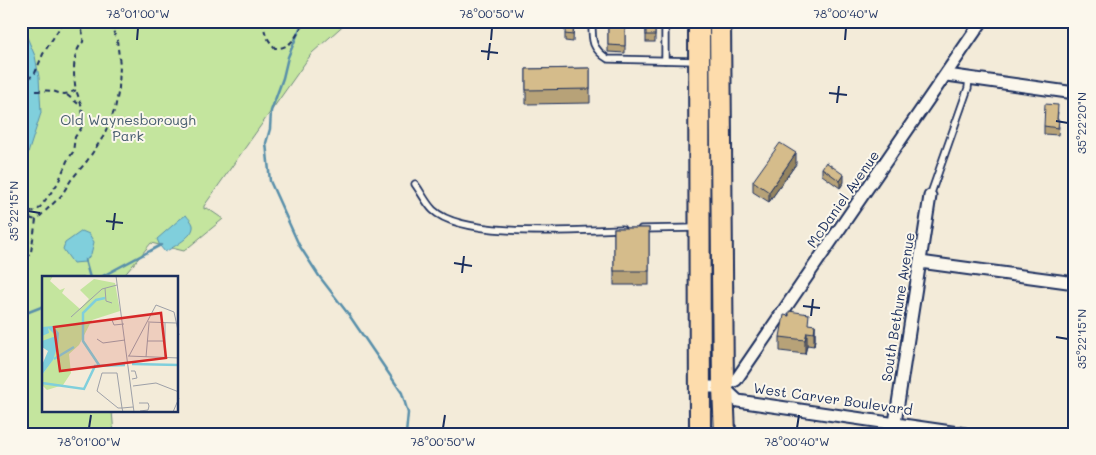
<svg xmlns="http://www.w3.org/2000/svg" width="1096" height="455" viewBox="0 0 1096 455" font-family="Mali,sans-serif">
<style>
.green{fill:#c4e59e;stroke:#708a7e}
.water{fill:#80cfdc;stroke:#588faa}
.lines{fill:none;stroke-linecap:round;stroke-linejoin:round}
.stream{stroke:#588faa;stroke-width:2.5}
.lane-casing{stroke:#1b2f5e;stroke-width:9}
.street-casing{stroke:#1b2f5e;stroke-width:15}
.highway-casing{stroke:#1b2f5e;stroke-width:24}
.path{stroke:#1b2f5e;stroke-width:2;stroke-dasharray:5 4;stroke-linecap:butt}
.lane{stroke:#fbf7ec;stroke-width:5.5}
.street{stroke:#fbf7ec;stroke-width:11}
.highway{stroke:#fddcac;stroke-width:20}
.wall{fill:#b7a278;stroke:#1b2f5e}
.shaded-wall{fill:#958461;stroke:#1b2f5e}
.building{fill:#d5bc8b;stroke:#1b2f5e}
.ticks{fill:none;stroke:#1b2f5e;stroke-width:2}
.labels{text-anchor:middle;stroke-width:4;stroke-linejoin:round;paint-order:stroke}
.park-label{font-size:14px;fill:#455c6e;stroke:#fbf7ec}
.street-label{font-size:14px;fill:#1b2f5e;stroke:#fbf7ec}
.inset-river{fill:none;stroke:#80cfdc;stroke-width:2.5}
.inset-road{fill:none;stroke:#9da0a8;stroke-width:1}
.view{fill:#d62828;fill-opacity:0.15;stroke:#d62828;stroke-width:2.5}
.inset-edge{fill:none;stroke:#1b2f5e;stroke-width:2.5}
.neatline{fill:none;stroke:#1b2f5e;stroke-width:2}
.ticks-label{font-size:12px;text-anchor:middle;fill:#1b2f5e}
</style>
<rect width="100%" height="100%" fill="#f3ebd9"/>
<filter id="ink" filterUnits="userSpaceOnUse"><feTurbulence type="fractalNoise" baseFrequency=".02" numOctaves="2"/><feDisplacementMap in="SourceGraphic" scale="10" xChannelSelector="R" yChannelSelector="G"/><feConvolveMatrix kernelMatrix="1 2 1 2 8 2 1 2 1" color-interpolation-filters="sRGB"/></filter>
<g filter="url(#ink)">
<!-- green -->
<path class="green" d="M 21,21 L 348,21 L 312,53 L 204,206 L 204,209 L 207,208 L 223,219 L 184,251 L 151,243 L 123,277 L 44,278 L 44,411 L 112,411 L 114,434 L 21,434 Z"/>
<!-- water -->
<g class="water">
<path d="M 21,23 L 35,56 L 39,77 L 41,113 L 21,175 Z"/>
<path d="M 186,215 C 188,218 192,221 193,225 C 195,236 173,247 165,252 L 160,246 L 157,239 L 180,219 Z"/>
<path d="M 82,231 L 89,234 L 94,242 L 91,254 L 85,262 L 73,263 L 63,249 L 65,243 Z"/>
</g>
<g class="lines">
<!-- stream -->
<g class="stream">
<path d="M 303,21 L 288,57 L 283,78 L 271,111 L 270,129 L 266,143 L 270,181 L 299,245 L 319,276 L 349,315 L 402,393 L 408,413 L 406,434"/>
<path d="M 85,260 L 90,278"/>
<path d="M 99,278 L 161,245"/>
<path d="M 21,315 L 44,306"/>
</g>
<!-- lane casing -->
<g class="lane-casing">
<g id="lane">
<path d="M 592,21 C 592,40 591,48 608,59 L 696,61"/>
<path d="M 665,21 L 665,60"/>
<path d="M 415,184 C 421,192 426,203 433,210 C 463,239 579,230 622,229"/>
<path d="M 930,196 L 968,88 L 969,78"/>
<path d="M 641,229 L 697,228"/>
</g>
</g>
<!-- street casing -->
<g class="street-casing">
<g id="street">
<path d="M 947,75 L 1075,93"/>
<path d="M 920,262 L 1075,283"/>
<path d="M 701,387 L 723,387 L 738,401 L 965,434"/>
<path d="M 723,387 L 736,380 L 982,21"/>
<path d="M 895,423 L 930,196"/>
</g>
</g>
<!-- highway casing -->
<g class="highway-casing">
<g id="highway">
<path d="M 699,21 L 700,434"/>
<path d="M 720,21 L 723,387 L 725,434"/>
</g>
</g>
<!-- path -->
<g class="path">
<path d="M 263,21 C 264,33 267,39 275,48 C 292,49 297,34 305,21"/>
<path d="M 21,85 L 35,73 L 43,54 L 64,21"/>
<path d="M 36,91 C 41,91 47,90 52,91 C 63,94 64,96 76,90 C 73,76 72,52 83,42 C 84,34 82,28 76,21"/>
<path d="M 67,95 L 81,106"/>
<path d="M 21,215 L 38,210 L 58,183 L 67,161 L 73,152 L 75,137 L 82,127 L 83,119 L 82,107 L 76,90"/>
<path d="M 21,216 L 36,220"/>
<path d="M 21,266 L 31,252 L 36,220 L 61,196 L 71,180 L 87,161 L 103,137 L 115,109 L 119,88 L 120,65 L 117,40 L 109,21"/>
<path d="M 21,413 L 24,434"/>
</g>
<!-- lane -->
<use href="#lane" class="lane"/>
<!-- street -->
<use href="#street" class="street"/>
<!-- highway -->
<use href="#highway" class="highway"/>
</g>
<!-- wall -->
<g class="wall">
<path d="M 574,21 L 573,42 L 565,41 L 565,34 Z"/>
<rect x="646" y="21" width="9" height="21"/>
<path d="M 608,24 L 625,24 L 625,53 L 608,52 Z"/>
<path d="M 590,68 L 590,103 L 526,104 L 526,69 Z"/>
<path d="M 1058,112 L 1057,120 L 1059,127 L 1058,135 L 1044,134 L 1044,126 Z"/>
<path d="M 796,164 L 769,202 L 753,192 L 753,181 Z"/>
<path d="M 822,168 L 844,182 L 840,188 L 822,175 Z"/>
<rect x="614" y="228" width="35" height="57"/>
<path d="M 809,325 L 815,325 L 815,339 L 814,346 L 807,345 L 805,354 L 780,351 L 780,337 Z"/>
</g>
<!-- shaded-wall -->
<g class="shaded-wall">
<path d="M 796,153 L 796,164 L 769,202 L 769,192 Z"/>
<path d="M 844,175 L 844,182 L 840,188 L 840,181 Z"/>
<path d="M 815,325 L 815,339 L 814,346 L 814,333 Z"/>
<path d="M 807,332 L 807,345 L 805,354 L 805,340 Z"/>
</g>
<!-- building -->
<g class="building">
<path d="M 566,21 L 574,21 L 573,35 L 565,34 Z"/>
<rect x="646" y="21" width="9" height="14"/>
<path d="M 608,24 L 625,24 L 625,46 L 608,45 Z"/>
<path d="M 590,68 L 590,89 L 526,90 L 526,69 Z"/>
<path d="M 1045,104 L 1058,105 L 1057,120 L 1059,120 L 1058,128 L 1044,126 Z"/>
<path d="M 780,143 L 796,153 L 769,192 L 753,181 Z"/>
<path d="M 826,162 L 844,175 L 840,181 L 822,168 Z"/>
<rect x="614" y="228" width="35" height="43"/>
<path d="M 789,311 L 809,314 L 808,324 L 815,325 L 814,333 L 807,332 L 805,340 L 780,337 L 784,315 L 789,316 Z"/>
</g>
</g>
<!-- ticks -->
<path class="ticks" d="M 137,40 L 138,28M 491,40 L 492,28M 845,40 L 846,28M 481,51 L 498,53M 488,60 L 490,43M 829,93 L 847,95M 837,103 L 839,86M 1056,121 L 1068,123M 28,211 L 40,213M 106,221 L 123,223M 113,230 L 115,213M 454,263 L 472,266M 462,273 L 464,256M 803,306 L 820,308M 811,316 L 813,299M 1056,337 L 1068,339M 89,428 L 91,415M 443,428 L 445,415M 797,428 L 799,415"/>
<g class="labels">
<!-- park labels -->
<g class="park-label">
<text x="128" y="125">Old Waynesborough<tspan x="128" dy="16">Park</tspan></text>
</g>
<!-- street labels -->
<g class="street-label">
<text transform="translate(843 199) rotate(-55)" y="5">McDaniel Avenue</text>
<text transform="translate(898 307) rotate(-81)" y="5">South Bethune Avenue</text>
<text transform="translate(833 399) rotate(8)" y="5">West Carver Boulevard</text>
</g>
</g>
<!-- overview -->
<g transform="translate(42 276)">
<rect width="136" height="136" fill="#f3ebd9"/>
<path d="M 0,0 L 11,0 L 8,5 L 18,14 L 23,12 L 20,17 L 38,33 L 47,23 L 38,14 L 52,3 L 73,7 L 78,35 L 50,44 L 37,69 L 27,78 L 29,97 L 21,109 L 5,114 L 0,109 L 0,99 L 10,85 L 13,74 L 12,69 L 0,65 Z" fill="#c4e59e"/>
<path d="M 11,50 L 17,57 L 16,69 L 11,84 L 0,99 L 0,89 L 6,75 L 0,71 L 0,65 L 14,60 L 6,52 L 7,57 L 0,60 L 0,51 Z" fill="#80cfdc"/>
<path class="inset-river" d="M 12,83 L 32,71M 90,88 L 137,89M 57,89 L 41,65 L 41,37 L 54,24 L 63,22M 0,107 L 42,113 L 53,90 L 83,89"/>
<path class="inset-road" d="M 74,0 L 92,136M 63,12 L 64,25 L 70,27M 29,41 L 60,13 L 75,9M 70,44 L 72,49 L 82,48M 106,46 L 134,47M 55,63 L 61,67 L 83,64M 105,65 L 123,65M 86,80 L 137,82M 87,80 L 114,29 L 132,36 L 137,59M 104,81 L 107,47M 123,82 L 123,47M 89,95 L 93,95 L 95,102 L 90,103M 91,110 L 114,107 L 137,116M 97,127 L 106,127 L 107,130 L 106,134 L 98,135M 81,136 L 80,132 L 75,97 L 60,97 L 55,115 L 76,132 L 80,132 L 91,131M 131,136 L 137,122"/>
<path class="view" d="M 119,37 L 124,82 L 18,95 L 12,51 Z"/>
<rect width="136" height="136" class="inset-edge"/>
</g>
<!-- margin -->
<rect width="1096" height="455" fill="none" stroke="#fbf7ec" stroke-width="55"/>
<rect x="28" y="28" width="1040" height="400" class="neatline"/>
<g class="ticks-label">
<text x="138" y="18">78°01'00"W</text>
<text x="492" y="18">78°00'50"W</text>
<text x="846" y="18">78°00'40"W</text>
<text transform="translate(1082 123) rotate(-90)" y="4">35°22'20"N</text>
<text transform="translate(14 211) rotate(-90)" y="4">35°22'15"N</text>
<text transform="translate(1082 339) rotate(-90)" y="4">35°22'15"N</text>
<text x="89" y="446">78°01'00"W</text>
<text x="443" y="446">78°00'50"W</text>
<text x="797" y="446">78°00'40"W</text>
</g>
</svg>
